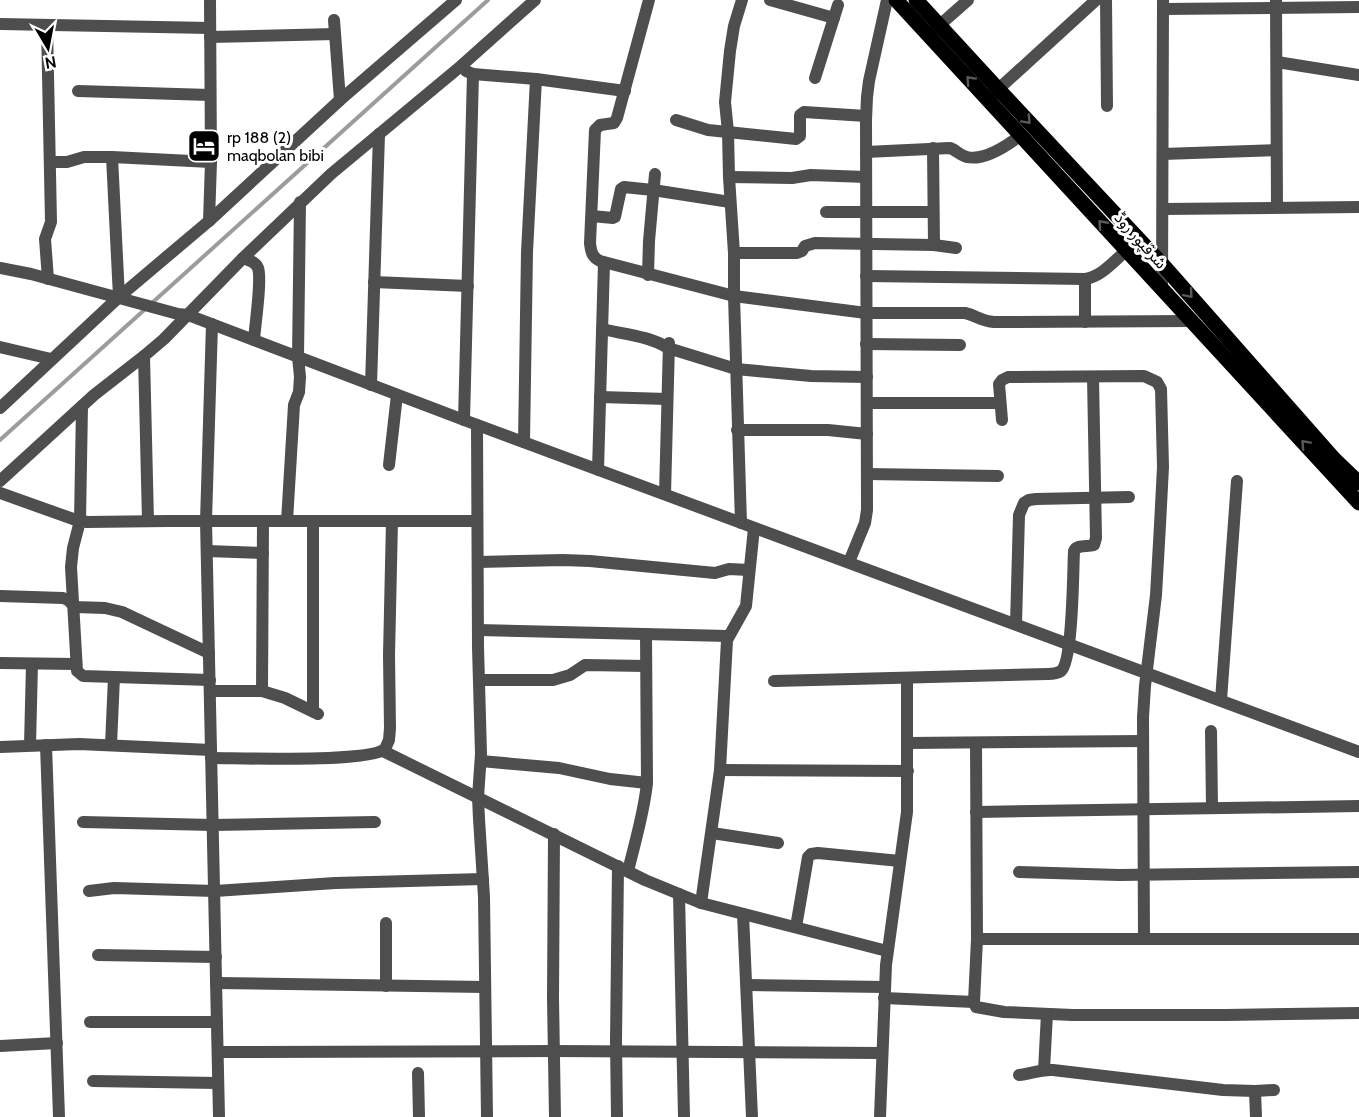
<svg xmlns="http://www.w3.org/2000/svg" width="1359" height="1117" viewBox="0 0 1359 1117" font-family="Cabin,'Noto Sans Arabic',sans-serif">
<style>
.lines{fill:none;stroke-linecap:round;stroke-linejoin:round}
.stream{stroke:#9c9c9c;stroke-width:4}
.minor{stroke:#4e4e4e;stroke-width:12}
.tertiary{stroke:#4e4e4e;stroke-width:12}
.primary{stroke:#000;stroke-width:15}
.oneway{stroke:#595959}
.labels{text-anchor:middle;stroke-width:6;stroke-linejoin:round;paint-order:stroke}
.poi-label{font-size:16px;fill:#000;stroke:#fff;text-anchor:start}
.street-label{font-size:16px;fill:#000;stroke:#fff}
</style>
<rect width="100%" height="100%" fill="#fff"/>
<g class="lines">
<!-- stream -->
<path class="stream" d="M 0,440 L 488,0"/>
<!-- minor -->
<g class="minor">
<path d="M 649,0 L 617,118 L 614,123 L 600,125 L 595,130 L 590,243 C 591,252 592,257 600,261 L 734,296 L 866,313 L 965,313 C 975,315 981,321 994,322 L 1191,321"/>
<path d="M 770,0 L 834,18"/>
<path d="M 1106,0 L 1107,106"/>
<path d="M 1276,0 L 1277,207"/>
<path d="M 1163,9 L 1359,7"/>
<path d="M 334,20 L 340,100"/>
<path d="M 0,24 L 210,28"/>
<path d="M 47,25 L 51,222 L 45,239 L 48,279"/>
<path d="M 933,31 L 968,0"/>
<path d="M 210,37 L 335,34"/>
<path d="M 1277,62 L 1359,75"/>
<path d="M 466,71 L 473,74 L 536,79 L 625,91"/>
<path d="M 815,78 L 838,5"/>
<path d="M 78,91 L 210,95"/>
<path d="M 993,94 L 1096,0"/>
<path d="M 676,120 L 708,130 L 796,139 L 800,136 L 800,115 L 804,112 L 866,116"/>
<path d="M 933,148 L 934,245"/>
<path d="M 866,152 L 950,148 C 956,150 961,156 967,157 C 985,161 1008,145 1021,135"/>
<path d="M 1163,154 L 1276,150"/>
<path d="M 112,157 L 119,297"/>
<path d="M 50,162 L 67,162 L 84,157 L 112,157 L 211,162"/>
<path d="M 729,177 L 792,178 L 811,175 L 866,177"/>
<path d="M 1163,209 L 1359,207"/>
<path d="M 826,212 L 933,212"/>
<path d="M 592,216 L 613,218 L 615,217 L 621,189 L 624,187 L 653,190 L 730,202"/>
<path d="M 209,221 L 211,162 L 210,0"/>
<path d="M 734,253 L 797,253 L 802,251 L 805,246 L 815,243 L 934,245 L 956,248"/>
<path d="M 243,258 C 248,260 256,262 258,268 C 262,280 255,325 254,340"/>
<path d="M 648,275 L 649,241 L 655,174"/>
<path d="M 866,276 L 1085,279 C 1101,277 1114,261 1126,251"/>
<path d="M 1085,279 L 1085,322"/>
<path d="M 374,282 L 468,286"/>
<path d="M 1162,290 L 1163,0"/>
<path d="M 212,324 L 206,521 L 219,1117"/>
<path d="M 602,329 C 623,334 650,336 668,348 L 736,369 L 811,376 L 867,377"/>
<path d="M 866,344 L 960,345"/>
<path d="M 0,347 L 51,359"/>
<path d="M 144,356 L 148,521"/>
<path d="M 371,385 L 379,134"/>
<path d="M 600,397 L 667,399"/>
<path d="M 867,403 L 1000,403"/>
<path d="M 82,406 L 80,521 L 73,548 L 71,567 L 77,671 L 83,676 L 210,680"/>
<path d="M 0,408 L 119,297 L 209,221 L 340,100 L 456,0"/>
<path d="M 464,420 L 473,74"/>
<path d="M 1002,420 L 999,384 L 1002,380 L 1008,377 L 1144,376 L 1157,382 L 1161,389 L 1163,467 L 1160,525 L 1156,595 L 1145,686 L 1143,717 L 1144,939"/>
<path d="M 477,425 L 478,647 L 481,754 L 478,797 L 479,819 L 484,897 L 487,1117"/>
<path d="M 737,430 L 828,430 L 867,434"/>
<path d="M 524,442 L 527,252 L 536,79"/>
<path d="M 389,465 L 397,395"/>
<path d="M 598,470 L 604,263"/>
<path d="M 867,474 L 998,476"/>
<path d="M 0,481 L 94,395 L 144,356 L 164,339 L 243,258 L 331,174 L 461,66 L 535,0"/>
<path d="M 0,493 L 76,520 L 87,522 L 168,521 L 477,521"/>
<path d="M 665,494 L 669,343"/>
<path d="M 287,521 L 294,405 L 299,392 L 300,377 L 298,357 L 300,202"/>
<path d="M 313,521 L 313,711"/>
<path d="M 741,523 L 734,296 L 734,253 L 729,177 L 728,132 L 725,102 L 730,51 L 734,26 L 742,0"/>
<path d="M 207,551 L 263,553"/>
<path d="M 478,562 L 563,560 L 590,561 L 715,573 L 729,569 L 749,570"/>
<path d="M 849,562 L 865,523 L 867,510 L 866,120 L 867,97 L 869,81 L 887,0"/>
<path d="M 0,596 L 63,598 L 68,600 L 75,607 L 105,608 L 122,612 L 209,653"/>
<path d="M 1016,624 L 1019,515 L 1024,503 L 1029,500 L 1036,499 L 1129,497"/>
<path d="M 478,630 L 728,636"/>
<path d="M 0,663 L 76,664"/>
<path d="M 479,680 L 553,680 L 570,675 L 585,665 L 646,666"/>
<path d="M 774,681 L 1048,674 C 1052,674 1058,673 1061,671 C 1073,661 1073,570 1074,551 C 1077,544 1087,547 1094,545 L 1096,538 L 1093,377"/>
<path d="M 210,691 L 262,691 L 285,698 L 318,714"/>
<path d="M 262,691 L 263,521"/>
<path d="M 1221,700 L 1237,481"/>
<path d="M 1211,731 L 1212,808"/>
<path d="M 907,743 L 1143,741"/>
<path d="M 976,743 L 977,939 L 974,1002 L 976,1007 L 1004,1012 L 1073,1015 L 1226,1015 L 1359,1013"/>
<path d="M 30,745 L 32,664"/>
<path d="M 46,745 L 59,1117"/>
<path d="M 111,745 L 114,677"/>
<path d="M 0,747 L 79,744 L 211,750"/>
<path d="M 383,751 L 645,880 L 701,903 L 887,951"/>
<path d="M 211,758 C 241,758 367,763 385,749 L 389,740 L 390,728 L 389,655 L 392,521"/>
<path d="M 481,761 L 559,768 L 610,779 L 647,783"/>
<path d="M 720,770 L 908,771"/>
<path d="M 976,812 L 1359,806"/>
<path d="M 83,822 L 213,825 L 375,822"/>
<path d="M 712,833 L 778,843"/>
<path d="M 554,834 L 553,998 L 555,1117"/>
<path d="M 628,871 C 635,842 644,813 647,783 L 646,634"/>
<path d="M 1019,872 L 1119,875 L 1359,872"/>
<path d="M 89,891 L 114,888 L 215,891 L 335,883 L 483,879"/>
<path d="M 679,894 L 684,1117"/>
<path d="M 701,903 L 720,770 L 727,640 L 746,606 L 754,528"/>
<path d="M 743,914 L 752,1117"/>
<path d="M 386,923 L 386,986"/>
<path d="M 796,927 L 808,857 L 811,854 L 818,853 L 900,861"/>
<path d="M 977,939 L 1359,939"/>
<path d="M 98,955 L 216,957"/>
<path d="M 216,983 L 485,987"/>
<path d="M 747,985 L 885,987"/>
<path d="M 884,998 L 974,1002"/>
<path d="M 90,1022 L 217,1022"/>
<path d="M 0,1046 L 57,1043"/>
<path d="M 218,1052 L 554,1051 L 882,1053"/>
<path d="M 1044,1070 L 1047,1014"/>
<path d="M 418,1073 L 419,1117"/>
<path d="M 1019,1075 C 1030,1074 1041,1069 1053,1070 L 1223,1090 L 1255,1091 L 1274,1090"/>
<path d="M 93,1081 L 218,1083"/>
<path d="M 1255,1091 L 1256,1117"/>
<path d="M 617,1117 L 616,1041 L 618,866"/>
<path d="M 880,1117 L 886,965 L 907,812 L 907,678"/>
</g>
<!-- tertiary -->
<path class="tertiary" d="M 0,268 L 31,274 L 178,314 L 188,315 L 464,420 L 1359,752"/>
<!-- primary -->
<g class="primary">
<path d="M 896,0 L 1359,503"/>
<path d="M 916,0 L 998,89 L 1162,264 L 1334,459 L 1359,483"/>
</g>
</g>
<!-- one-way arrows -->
<defs><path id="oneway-chevron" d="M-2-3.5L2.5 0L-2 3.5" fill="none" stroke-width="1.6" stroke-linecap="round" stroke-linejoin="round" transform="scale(1.5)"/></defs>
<g class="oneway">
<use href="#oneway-chevron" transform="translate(970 80) rotate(-133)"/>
<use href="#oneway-chevron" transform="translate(1027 120) rotate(47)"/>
<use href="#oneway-chevron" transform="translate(1102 224) rotate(-132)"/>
<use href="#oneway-chevron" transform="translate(1189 294) rotate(49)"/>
<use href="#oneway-chevron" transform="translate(1305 444) rotate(-133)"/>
</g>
<!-- icons -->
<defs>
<g id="hotel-square" transform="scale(1.725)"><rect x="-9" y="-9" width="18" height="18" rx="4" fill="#000" stroke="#fff"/><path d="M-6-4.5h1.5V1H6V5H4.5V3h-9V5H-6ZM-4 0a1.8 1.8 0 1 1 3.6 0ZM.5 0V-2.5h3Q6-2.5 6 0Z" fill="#fff"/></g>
</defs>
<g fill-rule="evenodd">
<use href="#hotel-square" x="204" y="146"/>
</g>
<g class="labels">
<!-- poi labels -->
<g class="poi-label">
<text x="227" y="143">rp 188 (2)<tspan x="227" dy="18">maqbolan bibi</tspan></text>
</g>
<!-- street labels -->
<g class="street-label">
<text transform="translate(1141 240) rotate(48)" y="6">شرقپور روڈ</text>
</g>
</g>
<!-- north arrow -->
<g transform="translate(48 48) rotate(170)" stroke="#ffffff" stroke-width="4.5" paint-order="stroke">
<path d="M0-4.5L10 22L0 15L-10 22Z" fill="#000000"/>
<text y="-9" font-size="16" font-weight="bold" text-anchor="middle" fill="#000000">N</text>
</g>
</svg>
